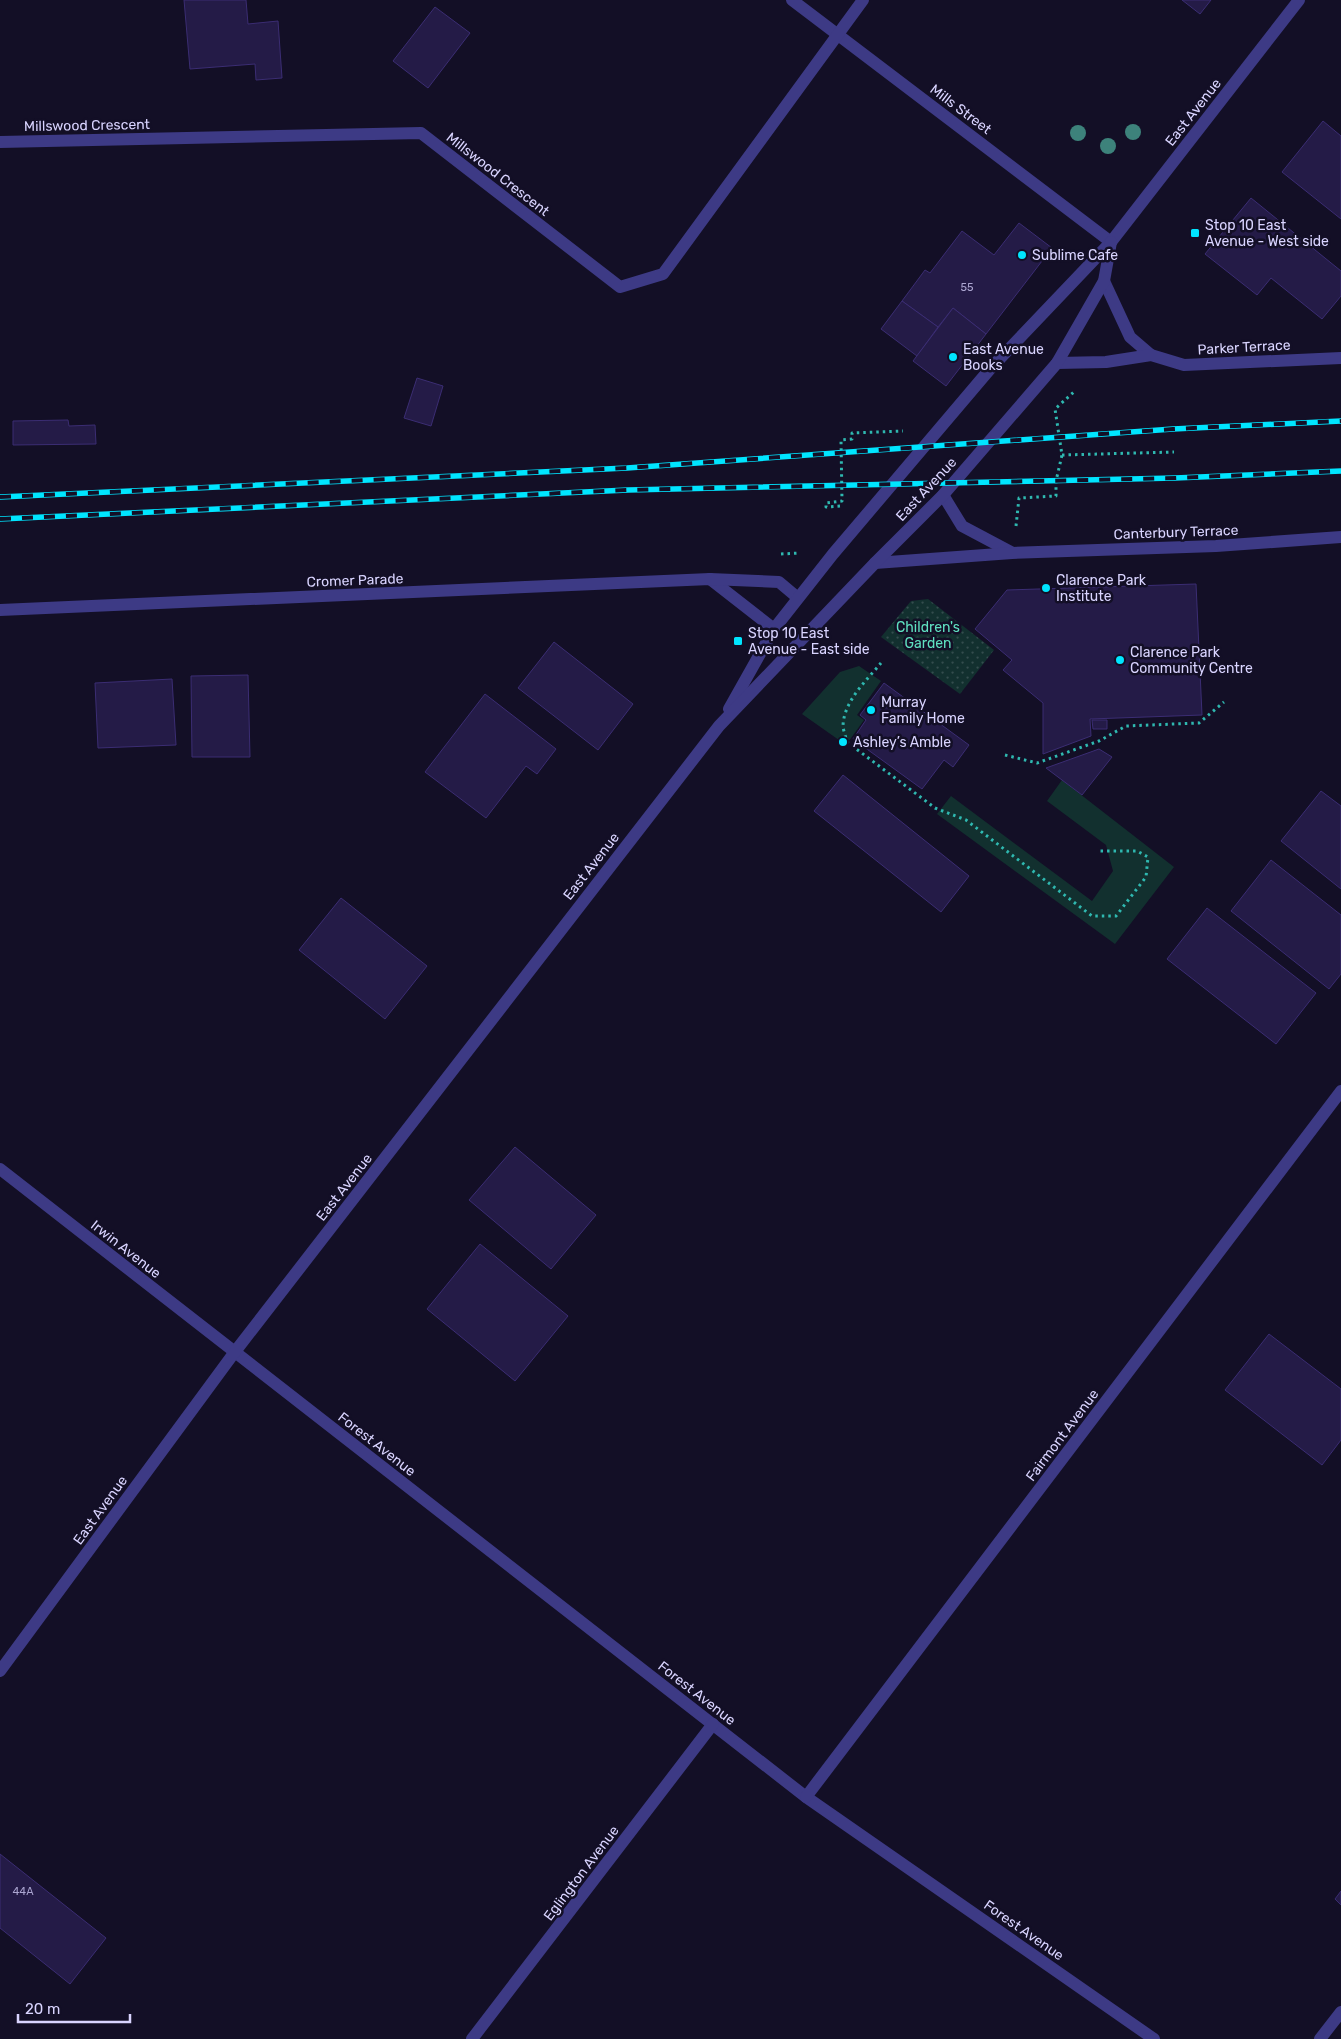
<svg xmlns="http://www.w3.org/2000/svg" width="1341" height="2039" viewBox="0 0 1341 2039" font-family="Rubik,sans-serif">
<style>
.green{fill:#12302f}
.park{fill:url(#park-dots)}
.building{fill:#241b47;stroke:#3b2d73}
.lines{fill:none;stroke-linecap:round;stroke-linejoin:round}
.path{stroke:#2fb8b0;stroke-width:3;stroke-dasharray:2.5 4;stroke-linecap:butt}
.minor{stroke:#3d3a85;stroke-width:12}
.rail-casing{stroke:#00e5ff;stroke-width:5.5}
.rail{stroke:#130f26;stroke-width:4;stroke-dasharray:11;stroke-linecap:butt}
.tree{fill:#3d827b}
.poi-dot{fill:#00e5ff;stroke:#130f26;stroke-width:2}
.labels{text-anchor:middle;stroke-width:5;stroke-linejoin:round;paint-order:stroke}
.number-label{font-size:11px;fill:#aca6d1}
.street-label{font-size:14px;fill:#d9d4ff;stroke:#130f26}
.poi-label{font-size:14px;fill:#d9d4ff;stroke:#130f26;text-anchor:start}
.park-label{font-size:14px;fill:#5fe0c0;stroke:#130f26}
</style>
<defs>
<pattern id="park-dots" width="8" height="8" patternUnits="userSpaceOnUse" patternTransform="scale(1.25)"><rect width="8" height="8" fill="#12302f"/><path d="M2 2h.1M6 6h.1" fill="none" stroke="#344d4e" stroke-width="1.8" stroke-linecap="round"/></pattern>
</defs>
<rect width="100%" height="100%" fill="#130f26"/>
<!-- green -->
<g class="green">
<path d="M 859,666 L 881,681 L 857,715 L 864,720 L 846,745 L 802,714 L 840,672 Z"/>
<path d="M 1062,780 L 1174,867 L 1115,944 L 937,814 L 951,796 L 1092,901 L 1113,871 L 1106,845 L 1047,801 Z"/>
</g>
<!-- park -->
<path class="park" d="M 928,599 L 994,650 L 960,694 L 881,637 L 911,601 Z"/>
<!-- building -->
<g class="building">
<path d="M 184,0 L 246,0 L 248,24 L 278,21 L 282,78 L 256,80 L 255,64 L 190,69 Z"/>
<path d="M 1182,0 L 1211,0 L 1200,14 Z"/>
<path d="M 435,7 L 470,33 L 428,88 L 393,61 Z"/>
<path d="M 1323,121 L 1341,136 L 1341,219 L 1282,172 Z"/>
<path d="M 1251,198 L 1341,271 L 1341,296 L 1322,319 L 1271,278 L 1257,295 L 1205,254 Z"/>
<path d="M 1019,223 L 1052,248 L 986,334 L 953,308 L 938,327 L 902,301 L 925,270 L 930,273 L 962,231 L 994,255 Z"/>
<path d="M 902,301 L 938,327 L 917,356 L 881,329 Z"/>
<path d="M 953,308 L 986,334 L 946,386 L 913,361 Z"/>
<path d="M 417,378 L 443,386 L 431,426 L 404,418 Z"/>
<path d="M 68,420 L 69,426 L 95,425 L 96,444 L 13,445 L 13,421 Z"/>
<path d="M 1196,584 L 1202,715 L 1090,719 L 1091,736 L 1043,754 L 1043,703 L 1003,670 L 1012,660 L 975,629 L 1007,590 Z"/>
<path d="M 554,642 L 633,704 L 598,750 L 518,688 Z"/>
<path d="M 248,675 L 250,757 L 192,757 L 191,676 Z"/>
<path d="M 172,679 L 176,745 L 98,748 L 95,683 Z"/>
<path d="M 884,683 L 969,745 L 953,767 L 944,760 L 922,789 L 853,739 L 866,720 L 860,715 Z"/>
<path d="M 485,694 L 556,749 L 537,774 L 526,766 L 486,818 L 425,772 Z"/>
<path d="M 1092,720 L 1107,720 L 1107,729 L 1093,729 Z"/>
<path d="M 1099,749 L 1112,757 L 1082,795 L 1046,768 Z"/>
<path d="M 843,775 L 969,876 L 941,912 L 814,811 Z"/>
<path d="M 1321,791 L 1341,806 L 1341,889 L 1281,841 Z"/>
<path d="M 1271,860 L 1341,915 L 1341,974 L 1329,989 L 1231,911 Z"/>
<path d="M 341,898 L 427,966 L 385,1019 L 299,950 Z"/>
<path d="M 1207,908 L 1316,993 L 1276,1044 L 1167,959 Z"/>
<path d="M 515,1147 L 596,1215 L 551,1269 L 469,1200 Z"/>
<path d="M 480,1244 L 568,1316 L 515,1381 L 427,1309 Z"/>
<path d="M 1269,1334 L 1341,1389 L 1341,1440 L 1322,1465 L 1225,1390 Z"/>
<path d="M 0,1854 L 106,1938 L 70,1984 L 0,1928 Z"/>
<path d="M 1341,1891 L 1341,1905 L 1335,1899 Z"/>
</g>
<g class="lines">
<!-- path -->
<g class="path">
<path d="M 1062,455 L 1174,452"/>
<path d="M 840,506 L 826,507 L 826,503 L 842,501 L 841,440 L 852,439 L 852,433 L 903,431"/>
<path d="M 1016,526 L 1019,498 L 1056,496 L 1056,481 L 1062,455 L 1055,409 L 1076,390"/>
<path d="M 781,554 L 799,553"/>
<path d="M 881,663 C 866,681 843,702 843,727 C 844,732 846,738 847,742 L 935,808 L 966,820 L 1092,916 L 1116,916 L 1146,877 L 1148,857 L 1137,851 L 1098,851"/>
<path d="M 1005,755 L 1037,763 L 1099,741 L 1126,726 L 1199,723 L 1224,702"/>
</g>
<!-- minor -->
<g class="minor">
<path d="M 792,0 L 1111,242"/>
<path d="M 0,142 L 421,133 L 620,287 L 663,274 L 863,0"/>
<path d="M 1104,281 L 1130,337 L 1151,355"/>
<path d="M 1057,363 L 1106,362 L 1151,355 L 1184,365 L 1341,358"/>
<path d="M 943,495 L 962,526 L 1011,552"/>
<path d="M 875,563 L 1012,553 L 1216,546 L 1341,537"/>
<path d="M 710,579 L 774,629"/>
<path d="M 0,610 L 710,579 L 779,582 L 798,598"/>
<path d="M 729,709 L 774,629 L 833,554 L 990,369 L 1111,242 L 1299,0"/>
<path d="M 0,1169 L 806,1797 L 1154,2039"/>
<path d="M 0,1671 L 234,1353 L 719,726 L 875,563 L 943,495 L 1057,363 L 1104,281 L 1111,242"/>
<path d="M 806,1797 L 1341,1091"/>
<path d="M 472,2039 L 713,1724"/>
<path d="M 1320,2039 L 1341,2012"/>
</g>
<!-- rail casing -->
<g class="rail-casing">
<g id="rail">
<path d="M 0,497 L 627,468 L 1173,429 L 1341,421"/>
<path d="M 0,519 L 628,490 L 1175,478 L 1341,471"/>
</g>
</g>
<!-- rail -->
<use href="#rail" class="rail"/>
</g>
<!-- trees -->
<g class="tree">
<circle cx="1133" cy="132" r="8"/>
<circle cx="1078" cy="133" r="8"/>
<circle cx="1108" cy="146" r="8"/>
</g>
<!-- markers -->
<g class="poi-dot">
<rect x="1190" y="228" width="10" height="10" rx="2.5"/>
<circle cx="1022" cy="255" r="5"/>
<circle cx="953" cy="357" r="5"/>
<circle cx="1046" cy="588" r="5"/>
<rect x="733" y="636" width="10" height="10" rx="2.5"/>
<circle cx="1120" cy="660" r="5"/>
<circle cx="871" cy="710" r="5"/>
<circle cx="843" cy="742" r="5"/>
</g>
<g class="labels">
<!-- number labels -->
<g class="number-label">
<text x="967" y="291">55</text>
<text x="23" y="1895">44A</text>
</g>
<!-- street labels -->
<g class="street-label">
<text transform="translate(961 109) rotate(37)" y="5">Mills Street</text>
<text transform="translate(1193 112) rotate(-52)" y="5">East Avenue</text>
<text transform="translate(87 125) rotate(-1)" y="5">Millswood Crescent</text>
<text transform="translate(498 174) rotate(38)" y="5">Millswood Crescent</text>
<text transform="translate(1244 347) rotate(-3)" y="5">Parker Terrace</text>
<text transform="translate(926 489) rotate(-47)" y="5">East Avenue</text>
<text transform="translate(1176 532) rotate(-2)" y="5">Canterbury Terrace</text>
<text transform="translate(355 580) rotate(-2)" y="5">Cromer Parade</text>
<text transform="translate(591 866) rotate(-52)" y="5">East Avenue</text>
<text transform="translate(344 1187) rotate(-52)" y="5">East Avenue</text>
<text transform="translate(126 1249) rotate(38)" y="5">Irwin Avenue</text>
<text transform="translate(1062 1435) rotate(-53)" y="5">Fairmont Avenue</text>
<text transform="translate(377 1444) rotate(38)" y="5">Forest Avenue</text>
<text transform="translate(100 1510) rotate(-54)" y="5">East Avenue</text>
<text transform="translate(697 1693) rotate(38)" y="5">Forest Avenue</text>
<text transform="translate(581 1873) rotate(-53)" y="5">Eglington Avenue</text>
<text transform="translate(1024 1930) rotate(35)" y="5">Forest Avenue</text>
</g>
<!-- poi labels -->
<g class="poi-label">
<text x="1205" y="230">Stop 10 East<tspan x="1205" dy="16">Avenue - West side</tspan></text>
<text x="1032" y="260">Sublime Cafe</text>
<text x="963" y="354">East Avenue<tspan x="963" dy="16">Books</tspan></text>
<text x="1056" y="585">Clarence Park<tspan x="1056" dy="16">Institute</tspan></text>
<text x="748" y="638">Stop 10 East<tspan x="748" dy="16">Avenue - East side</tspan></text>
<text x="1130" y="657">Clarence Park<tspan x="1130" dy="16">Community Centre</tspan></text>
<text x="881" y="707">Murray<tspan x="881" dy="16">Family Home</tspan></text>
<text x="853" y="747">Ashley’s Amble</text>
</g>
<!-- park labels -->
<g class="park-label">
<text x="928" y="632">Children's<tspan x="928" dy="16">Garden</tspan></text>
</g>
</g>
<!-- scale -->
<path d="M18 2014v8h112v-8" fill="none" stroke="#d9d4ff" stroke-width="2.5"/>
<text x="25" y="2014" font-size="15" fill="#d9d4ff" stroke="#130f26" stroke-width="4" paint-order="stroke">20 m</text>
</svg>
